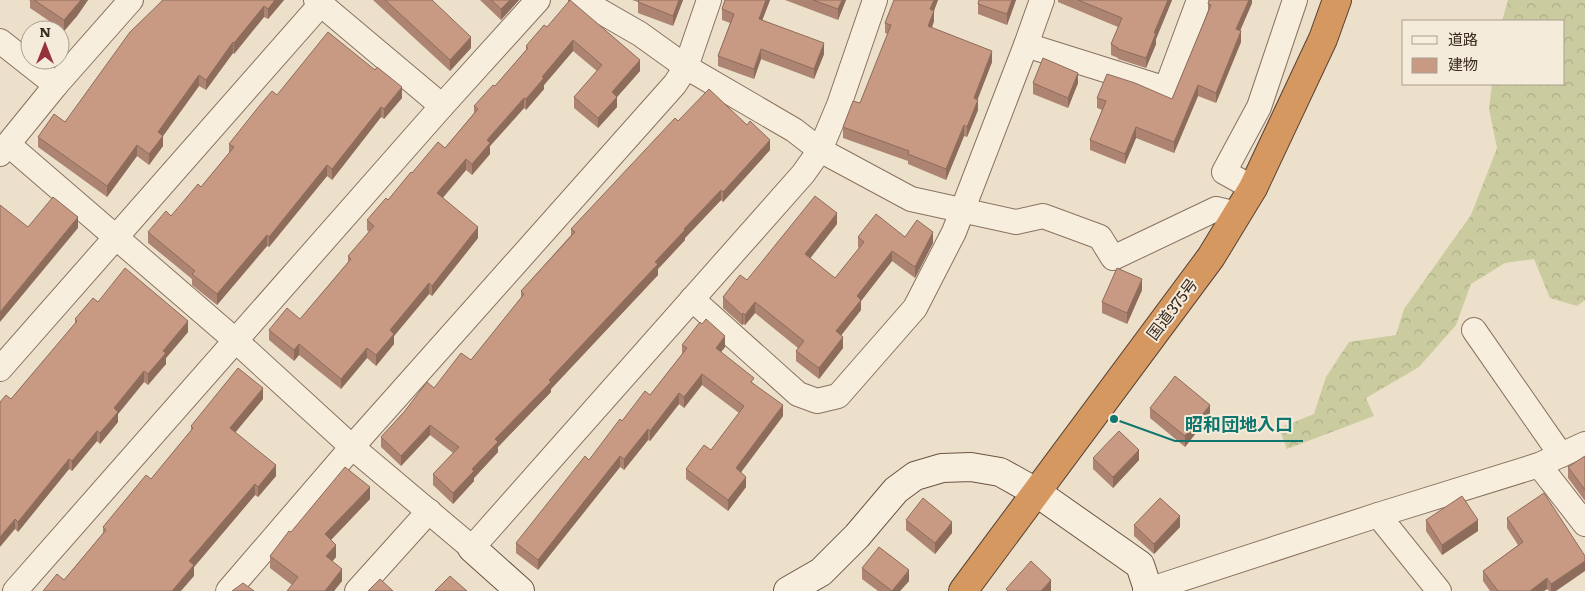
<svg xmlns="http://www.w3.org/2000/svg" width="1585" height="591" viewBox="0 0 1585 591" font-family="Literata,'Noto Sans JP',serif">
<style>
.forest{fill:url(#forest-crowns)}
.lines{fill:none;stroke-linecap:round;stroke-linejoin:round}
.street-casing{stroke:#89725f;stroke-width:26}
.secondary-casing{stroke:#6b5342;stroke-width:30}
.highway-casing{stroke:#584133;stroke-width:30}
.street{stroke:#f8eede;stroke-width:24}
.secondary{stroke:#f8eede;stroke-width:28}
.highway{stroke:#d69861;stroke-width:28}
.wall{fill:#ad8471}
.shaded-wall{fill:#8d6c5c}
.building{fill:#c99a83;stroke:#8d6c5c}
.labels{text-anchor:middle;stroke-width:4;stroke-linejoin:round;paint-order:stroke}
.street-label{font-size:16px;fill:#3b2c22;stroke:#f5ebda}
.leader{fill:none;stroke:#0f766e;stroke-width:2}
.callout-dot{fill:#0f766e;stroke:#f5ebda;stroke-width:2}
.callout-label{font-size:18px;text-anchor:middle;font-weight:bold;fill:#0f766e;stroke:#f5ebda;stroke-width:4;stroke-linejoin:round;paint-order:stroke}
</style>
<defs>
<pattern id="forest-crowns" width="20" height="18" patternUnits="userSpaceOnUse" patternTransform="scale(1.25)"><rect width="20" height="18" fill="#cacb9e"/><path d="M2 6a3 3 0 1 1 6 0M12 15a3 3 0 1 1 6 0" fill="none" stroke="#aeae88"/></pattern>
</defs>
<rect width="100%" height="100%" fill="#ede0cb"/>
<!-- forest -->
<path class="forest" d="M 1508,0 L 1585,0 L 1585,300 L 1577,306 L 1550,298 L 1534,259 L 1505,263 L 1471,284 L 1456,325 L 1419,367 L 1366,398 L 1374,416 L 1287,449 L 1279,428 L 1314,414 L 1326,377 L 1349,342 L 1396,335 L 1404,309 L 1471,215 L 1497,148 L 1489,109 L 1492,84 L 1564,84 L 1564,21 L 1502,21 Z"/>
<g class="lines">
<!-- street casing -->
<g class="street-casing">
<g id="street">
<path d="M 316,0 L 442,106"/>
<path d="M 581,0 L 640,34 L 686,67 L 794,130 L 820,150 L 911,199 L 1016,222 L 1043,216 L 1100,237 L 1113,258 L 1216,209 L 1237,214"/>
<path d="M 0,41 L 56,85"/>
<path d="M 1026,45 L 1166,89 L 1199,0"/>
<path d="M 9,145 L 235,340 L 352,447 L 472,548 L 803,174 L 820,150 L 839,105 L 875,0"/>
<path d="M 0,154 L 56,85 L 131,0"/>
<path d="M 1253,188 L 1224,172 L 1259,107 L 1295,0"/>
<path d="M 692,299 L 798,394 L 817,401 L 838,396 L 915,308 L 954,232 L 1026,45 L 1042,0"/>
<path d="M 1474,330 L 1561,455"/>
<path d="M 0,369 L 321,4"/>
<path d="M 1539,465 L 1585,524"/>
<path d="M 1378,515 L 1439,591"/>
<path d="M 15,591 L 442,106 L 538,0"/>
<path d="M 228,591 L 352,447 L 675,84 L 686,67 L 709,0"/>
<path d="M 357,591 L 429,511"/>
<path d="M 1145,591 L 1378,515 L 1539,465 L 1585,444"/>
</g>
</g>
<!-- secondary casing -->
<g class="secondary-casing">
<g id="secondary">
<path d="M 472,548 L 520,591"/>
<path d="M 788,591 L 821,572 L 857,536 L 896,490 L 915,476 L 942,468 L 971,467 L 1000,472 L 1036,492 L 1140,565 L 1148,589"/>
</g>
</g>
<!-- highway casing -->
<g class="highway-casing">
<path id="highway" d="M 963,591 L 1211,257 L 1253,188 L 1323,39 L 1337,0"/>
</g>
<!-- street -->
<use href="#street" class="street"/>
<!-- secondary -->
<use href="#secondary" class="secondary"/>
<!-- highway -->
<use href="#highway" class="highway"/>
</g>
<!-- wall -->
<g class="wall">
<path d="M 29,0 L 88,0 L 77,16 L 64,31 L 30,8 L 30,1 Z"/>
<path d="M 162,0 L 284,0 L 268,19 L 264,17 L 234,54 L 233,53 L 206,90 L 199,86 L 163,136 L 163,146 L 149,165 L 137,156 L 107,197 L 38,147 L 38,137 L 65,122 Z"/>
<path d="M 373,0 L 432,0 L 471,48 L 450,71 Z"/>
<path d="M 480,0 L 519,0 L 501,20 Z"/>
<path d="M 632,0 L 683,0 L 673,26 L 638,13 L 638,2 Z"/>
<path d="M 725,0 L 770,0 L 762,20 L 824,54 L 814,79 L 761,59 L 754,79 L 718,66 L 718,56 L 730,23 L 722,20 L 722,9 Z"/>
<path d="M 785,0 L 846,0 L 838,20 Z"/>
<path d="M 938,0 L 934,11 L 934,21 L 932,28 L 992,62 L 977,100 L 978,110 L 967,137 L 964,136 L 946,180 L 908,164 L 908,161 L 843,138 L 843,127 L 860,103 L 888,34 L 885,33 L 885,23 Z"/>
<path d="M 1016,0 L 1007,25 L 978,14 L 978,4 Z"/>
<path d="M 1058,0 L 1172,0 L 1156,39 L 1156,44 L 1146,68 L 1118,59 L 1118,58 L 1111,55 L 1111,44 L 1118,27 L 1058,2 Z"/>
<path d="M 1252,0 L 1252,3 L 1240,31 L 1241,42 L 1216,103 L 1198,96 L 1174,153 L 1136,138 L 1125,164 L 1090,150 L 1090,140 L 1102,110 L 1097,108 L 1097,98 L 1172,99 L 1208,12 L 1208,4 Z"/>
<path d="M 547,27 L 640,71 L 617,97 L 617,107 L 598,128 L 574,108 L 574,97 L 597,71 L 573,51 L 544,85 L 544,89 L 526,110 L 524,108 L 490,146 L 490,154 L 472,175 L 466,170 L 443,198 L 478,238 L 432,296 L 429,294 L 394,336 L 394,344 L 376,366 L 367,358 L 341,389 L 299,355 L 294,361 L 269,340 L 269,330 L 300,319 L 348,262 L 348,256 L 369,232 L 367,230 L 367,220 L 388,200 L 412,173 L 445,148 L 474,113 L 474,106 L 495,86 L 526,50 L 526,46 Z"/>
<path d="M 1033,83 L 1078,83 L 1068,108 L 1033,94 Z"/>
<path d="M 277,95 L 402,98 L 384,119 L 381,117 L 332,180 L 327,176 L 269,247 L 267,246 L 217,305 L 192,285 L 192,279 L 148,243 L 148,232 L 171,216 L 201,187 L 229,153 L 229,144 Z"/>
<path d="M 678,121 L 770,150 L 723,202 L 721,200 L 685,238 L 685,240 L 658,269 L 658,275 L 551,389 L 551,392 L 498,447 L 498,452 L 474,478 L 474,481 L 453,504 L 433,485 L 433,474 L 453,453 L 430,435 L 401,466 L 381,447 L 381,437 L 404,412 L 434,388 L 471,360 L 521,298 L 521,291 L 571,235 L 571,229 Z"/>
<path d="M 837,224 L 810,258 L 835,278 L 859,248 L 858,247 L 858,237 L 905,237 L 933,243 L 915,278 L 892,261 L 861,301 L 861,310 L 841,335 L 843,348 L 819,379 L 796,361 L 796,351 L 798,348 L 755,313 L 745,325 L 743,324 L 742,325 L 723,308 L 723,297 L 747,280 Z"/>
<path d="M 1142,290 L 1127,324 L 1102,313 L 1102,302 Z"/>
<path d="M 98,302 L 188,332 L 166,358 L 166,364 L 148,385 L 144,382 L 118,414 L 118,422 L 100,444 L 97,441 L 72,471 L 69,469 L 18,532 L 15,529 L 11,399 L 75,324 L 75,319 Z"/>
<path d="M 682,345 L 725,347 L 721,352 L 754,384 L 783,416 L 741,472 L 746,487 L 728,511 L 686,479 L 686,469 L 711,450 L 739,413 L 702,385 L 684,408 L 679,404 L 650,441 L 648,440 L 624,470 L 620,467 L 538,570 L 516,553 L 516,543 L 589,460 L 622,421 L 650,395 L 682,354 Z"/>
<path d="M 263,399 L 235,432 L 276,476 L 258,497 L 255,495 L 194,567 L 194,576 L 64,580 L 103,533 L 103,527 L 151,479 L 191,431 L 191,426 Z"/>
<path d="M 1150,408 L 1210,415 L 1185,447 L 1150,418 Z"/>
<path d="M 1585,456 L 1585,501 L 1568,478 L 1568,467 Z"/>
<path d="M 1093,458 L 1139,460 L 1113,488 L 1093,469 Z"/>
<path d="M 370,499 L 331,540 L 336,557 L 332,561 L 342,581 L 334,591 L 287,591 L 292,585 L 270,568 L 270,556 L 291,532 Z"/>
<path d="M 1507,518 L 1556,591 L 1549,591 L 1547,589 L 1544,591 L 1490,591 L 1483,581 L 1483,571 L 1518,545 L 1507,528 Z"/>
<path d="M 906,520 L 952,533 L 935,554 L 906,530 Z"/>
<path d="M 1426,520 L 1478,531 L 1442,555 L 1426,531 Z"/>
<path d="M 1134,525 L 1180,527 L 1154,554 L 1134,536 Z"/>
<path d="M 862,568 L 909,581 L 900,591 L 878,591 L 862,579 Z"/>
</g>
<!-- shaded-wall -->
<g class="shaded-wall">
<path d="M 81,0 L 88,0 L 77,16 L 64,31 L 64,20 Z"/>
<path d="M 275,0 L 284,0 L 268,19 L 268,9 Z"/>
<path d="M 510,0 L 519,0 L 501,20 L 501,9 Z"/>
<path d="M 679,0 L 683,0 L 673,26 L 673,16 Z"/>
<path d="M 766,0 L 770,0 L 759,29 L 759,19 Z"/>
<path d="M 842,0 L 846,0 L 838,20 L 838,9 Z"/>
<path d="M 934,0 L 938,0 L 930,20 L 930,9 Z"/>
<path d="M 1012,0 L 1016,0 L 1007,25 L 1007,14 Z"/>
<path d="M 1168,0 L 1172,0 L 1156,39 L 1156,44 L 1146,68 L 1146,58 L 1154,33 Z"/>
<path d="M 1249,0 L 1252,0 L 1252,3 L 1236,40 L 1236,29 Z"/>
<path d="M 264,6 L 264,17 L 234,54 L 234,43 Z"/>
<path d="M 934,11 L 934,21 L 928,37 L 928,26 Z"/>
<path d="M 1241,31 L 1241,42 L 1216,103 L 1216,93 Z"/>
<path d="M 471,37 L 471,48 L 450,71 L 450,60 Z"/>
<path d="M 573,40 L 573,51 L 544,85 L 544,89 L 526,110 L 526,99 L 542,77 Z"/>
<path d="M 233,42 L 233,53 L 206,90 L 206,80 Z"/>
<path d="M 824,43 L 824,54 L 814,79 L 814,69 Z"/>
<path d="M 761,49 L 761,59 L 754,79 L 754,69 Z"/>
<path d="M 992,51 L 992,62 L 974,109 L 974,98 Z"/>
<path d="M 640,60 L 640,71 L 617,97 L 617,107 L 598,128 L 598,118 L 612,92 Z"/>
<path d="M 1078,73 L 1078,83 L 1068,108 L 1068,98 Z"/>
<path d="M 199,75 L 199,86 L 163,136 L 163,146 L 149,165 L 149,154 L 158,132 Z"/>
<path d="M 1198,85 L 1198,96 L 1174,153 L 1174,142 Z"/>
<path d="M 402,87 L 402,98 L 384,119 L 384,109 Z"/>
<path d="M 524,98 L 524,108 L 490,146 L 490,154 L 472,175 L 472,164 L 487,140 Z"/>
<path d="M 978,100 L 978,110 L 967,137 L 967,127 Z"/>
<path d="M 381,107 L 381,117 L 332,180 L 332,169 Z"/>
<path d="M 964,125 L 964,136 L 946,180 L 946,169 Z"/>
<path d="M 1136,127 L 1136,138 L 1125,164 L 1125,154 Z"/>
<path d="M 770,140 L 770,150 L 723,202 L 723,192 Z"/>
<path d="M 137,145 L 137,156 L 107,197 L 107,186 Z"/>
<path d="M 466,159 L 466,170 L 437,204 L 437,193 Z"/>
<path d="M 327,165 L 327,176 L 269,247 L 269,237 Z"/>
<path d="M 721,190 L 721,200 L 685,238 L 685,240 L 658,269 L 658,275 L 551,389 L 551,392 L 498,447 L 498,452 L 474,478 L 474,481 L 453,504 L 453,493 L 495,439 L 549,380 L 684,229 Z"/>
<path d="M 837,213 L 837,224 L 805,265 L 805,254 Z"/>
<path d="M 78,217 L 78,228 L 0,322 L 0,312 Z"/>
<path d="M 478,227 L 478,238 L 432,296 L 432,286 Z"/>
<path d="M 933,232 L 933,243 L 915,278 L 915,267 Z"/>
<path d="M 267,235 L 267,246 L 217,305 L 217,294 Z"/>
<path d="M 892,251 L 892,261 L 861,301 L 861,310 L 836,342 L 836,331 L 857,296 Z"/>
<path d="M 1142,279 L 1142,290 L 1127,324 L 1127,313 Z"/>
<path d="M 429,283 L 429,294 L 394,336 L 394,344 L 376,366 L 376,355 L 390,330 Z"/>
<path d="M 755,302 L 755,313 L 745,325 L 745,315 Z"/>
<path d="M 743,313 L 743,324 L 742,325 L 742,315 Z"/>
<path d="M 188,321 L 188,332 L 166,358 L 166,364 L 148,385 L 148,374 L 163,351 Z"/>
<path d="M 725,336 L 725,347 L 716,358 L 716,348 Z"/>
<path d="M 843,337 L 843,348 L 819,379 L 819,368 Z"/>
<path d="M 299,344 L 299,355 L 294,361 L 294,350 Z"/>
<path d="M 367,348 L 367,358 L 341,389 L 341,379 Z"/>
<path d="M 144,371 L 144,382 L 118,414 L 118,422 L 100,444 L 100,433 L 114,408 Z"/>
<path d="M 702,374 L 702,385 L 684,408 L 684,397 Z"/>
<path d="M 263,388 L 263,399 L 230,439 L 230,428 Z"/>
<path d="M 679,393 L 679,404 L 650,441 L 650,431 Z"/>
<path d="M 783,405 L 783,416 L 736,479 L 736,468 Z"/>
<path d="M 1210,405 L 1210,415 L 1185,447 L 1185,436 Z"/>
<path d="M 430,425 L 430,435 L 401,466 L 401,456 Z"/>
<path d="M 648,429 L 648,440 L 624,470 L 624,459 Z"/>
<path d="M 97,431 L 97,441 L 72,471 L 72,461 Z"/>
<path d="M 1139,450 L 1139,460 L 1113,488 L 1113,477 Z"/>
<path d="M 620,456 L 620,467 L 538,570 L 538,560 Z"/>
<path d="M 69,459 L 69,469 L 18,532 L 18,522 Z"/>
<path d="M 276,465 L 276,476 L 258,497 L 258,487 Z"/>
<path d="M 746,477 L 746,487 L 728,511 L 728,500 Z"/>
<path d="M 255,484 L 255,495 L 194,567 L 194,576 L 181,591 L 172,591 L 189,561 Z"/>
<path d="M 370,487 L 370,499 L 325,546 L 325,534 Z"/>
<path d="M 1180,516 L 1180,527 L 1154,554 L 1154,544 Z"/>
<path d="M 15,519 L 15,529 L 0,547 L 0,537 Z"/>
<path d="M 1478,520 L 1478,531 L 1442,555 L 1442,545 Z"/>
<path d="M 952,522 L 952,533 L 935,554 L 935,543 Z"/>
<path d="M 336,545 L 336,557 L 326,569 L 326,556 Z"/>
<path d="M 1585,561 L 1585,571 L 1556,591 L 1551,591 L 1551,584 Z"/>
<path d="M 342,569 L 342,581 L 334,591 L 325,591 Z"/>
<path d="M 909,570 L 909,581 L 900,591 L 892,591 Z"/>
<path d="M 1547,578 L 1547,589 L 1544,591 L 1530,591 Z"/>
<path d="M 1051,580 L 1051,591 L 1041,591 Z"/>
</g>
<!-- building -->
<g class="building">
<path d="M 34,0 L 81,0 L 64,20 Z"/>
<path d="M 163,0 L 275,0 L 268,9 L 264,6 L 234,43 L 233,42 L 206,80 L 199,75 L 158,132 L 163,136 L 149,154 L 137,145 L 107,186 L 38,137 L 54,114 L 65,122 L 130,32 Z"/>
<path d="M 385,0 L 432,0 L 471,37 L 450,60 Z"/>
<path d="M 491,0 L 510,0 L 501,9 Z"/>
<path d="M 570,0 L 640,60 L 612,92 L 617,97 L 598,118 L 574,97 L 602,65 L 573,40 L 542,77 L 544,78 L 526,99 L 524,98 L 487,140 L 490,143 L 472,164 L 466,159 L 437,193 L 478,227 L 432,286 L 429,283 L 390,330 L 394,334 L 376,355 L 367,348 L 341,379 L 299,344 L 294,350 L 269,330 L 287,308 L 300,319 L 351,259 L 348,256 L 374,226 L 367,220 L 386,198 L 388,200 L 411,172 L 412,173 L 438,142 L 445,148 L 478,109 L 474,106 L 493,85 L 495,86 L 528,48 L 526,46 L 544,25 L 547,27 Z"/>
<path d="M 639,0 L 679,0 L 673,16 L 638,2 Z"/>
<path d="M 725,0 L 766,0 L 759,19 L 824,43 L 814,69 L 761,49 L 754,69 L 718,56 L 734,14 L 722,9 Z"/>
<path d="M 813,0 L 842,0 L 838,9 Z"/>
<path d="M 894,0 L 934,0 L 930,9 L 934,11 L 928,26 L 992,51 L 974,98 L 978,100 L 967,127 L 964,125 L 946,169 L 908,154 L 909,151 L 843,127 L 853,101 L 860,103 L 891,25 L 885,23 Z"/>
<path d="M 979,0 L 1012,0 L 1007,14 L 978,4 Z"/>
<path d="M 1078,0 L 1168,0 L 1154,33 L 1156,33 L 1146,58 L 1118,49 L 1118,48 L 1111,44 L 1122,18 Z"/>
<path d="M 1209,0 L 1249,0 L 1236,29 L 1241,31 L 1216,93 L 1198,85 L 1174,142 L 1136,127 L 1125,154 L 1090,140 L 1106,101 L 1097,98 L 1107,74 L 1135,83 L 1172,99 L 1211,5 L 1208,4 Z"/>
<path d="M 328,32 L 375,70 L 377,67 L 402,87 L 384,109 L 381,107 L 332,169 L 327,165 L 269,237 L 267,235 L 217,294 L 192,274 L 195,271 L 148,232 L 166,211 L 171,216 L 198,184 L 201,187 L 234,147 L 229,144 L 260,105 L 272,91 L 277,95 Z"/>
<path d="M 1043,58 L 1078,73 L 1068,98 L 1033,83 Z"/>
<path d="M 709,89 L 747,125 L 750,121 L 770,140 L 723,192 L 721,190 L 684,229 L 685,230 L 655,262 L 658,264 L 549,380 L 551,382 L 495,439 L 498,442 L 472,469 L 474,471 L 453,493 L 433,474 L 459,447 L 430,425 L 401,456 L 381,437 L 404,412 L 427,382 L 434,388 L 461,353 L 471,360 L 524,294 L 521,291 L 575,232 L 571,229 L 675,118 L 678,121 Z"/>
<path d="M 815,196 L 837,213 L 805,254 L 835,278 L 864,242 L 858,237 L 876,214 L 905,237 L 917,220 L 933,232 L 915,267 L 892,251 L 857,296 L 861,300 L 836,331 L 843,337 L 819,368 L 796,351 L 804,341 L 755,302 L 745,315 L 743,313 L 742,315 L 723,297 L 740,275 L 747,280 Z"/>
<path d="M 53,197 L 78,217 L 0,312 L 0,205 L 28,227 Z"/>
<path d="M 125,268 L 188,321 L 163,351 L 166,353 L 148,374 L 144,371 L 114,408 L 118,412 L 100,433 L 97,431 L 72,461 L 69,459 L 18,522 L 15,519 L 0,537 L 0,402 L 6,395 L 11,399 L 77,321 L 75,319 L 93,298 L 98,302 Z"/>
<path d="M 1117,268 L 1142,279 L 1127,313 L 1102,302 Z"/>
<path d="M 706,319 L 725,336 L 716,348 L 754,378 L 751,382 L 783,405 L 736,468 L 746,477 L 728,500 L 686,469 L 704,445 L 711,450 L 744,406 L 702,374 L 684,397 L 679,393 L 650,431 L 648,429 L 624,459 L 620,456 L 538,560 L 516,543 L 585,456 L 589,460 L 620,419 L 622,421 L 645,391 L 650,395 L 687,348 L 682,345 L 700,322 L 702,324 Z"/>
<path d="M 238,368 L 263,388 L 230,428 L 276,465 L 258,487 L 255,484 L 189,561 L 194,565 L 172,591 L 43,591 L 57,574 L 64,580 L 106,530 L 103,527 L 146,475 L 151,479 L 193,428 L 191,426 Z"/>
<path d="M 1175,376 L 1210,405 L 1185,436 L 1150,408 Z"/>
<path d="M 1119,431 L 1139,450 L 1113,477 L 1093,458 Z"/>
<path d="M 1585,456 L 1585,490 L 1568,467 Z"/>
<path d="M 345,467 L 370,487 L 325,534 L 336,545 L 326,556 L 342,569 L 325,591 L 287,591 L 298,577 L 270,556 L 289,531 L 291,532 Z"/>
<path d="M 1544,493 L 1585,556 L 1585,561 L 1551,584 L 1547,578 L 1530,591 L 1498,591 L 1483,571 L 1523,542 L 1507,518 Z"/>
<path d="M 1462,496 L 1478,520 L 1442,545 L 1426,520 Z"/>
<path d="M 923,498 L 952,522 L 935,543 L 906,520 Z"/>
<path d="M 1160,498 L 1180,516 L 1154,544 L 1134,525 Z"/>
<path d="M 879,547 L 909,570 L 892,591 L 862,568 Z"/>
<path d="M 1031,561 L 1051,580 L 1041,591 L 1008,591 L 1006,589 Z"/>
<path d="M 450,576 L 467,591 L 435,591 Z"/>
<path d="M 380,579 L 393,591 L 368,591 Z"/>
<path d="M 243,583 L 254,591 L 232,591 Z"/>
</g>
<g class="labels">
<!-- street labels -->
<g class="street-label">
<text transform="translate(1172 309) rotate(-53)" y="6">国道375号</text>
</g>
</g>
<!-- callouts -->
<path class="leader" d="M1114 419L1175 441H1303"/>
<circle class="callout-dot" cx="1114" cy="419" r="5"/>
<g class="callout-label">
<text x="1239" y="431">昭和団地入口</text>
</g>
<!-- legend -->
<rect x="1402" y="20" width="162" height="65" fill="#f5ebda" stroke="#ab9f90"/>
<rect x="1412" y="36" width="25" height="8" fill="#f8eede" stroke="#ab9f90"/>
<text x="1448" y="45" font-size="15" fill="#3b2c22">道路</text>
<rect x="1412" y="58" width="25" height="15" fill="#c99a83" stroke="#ab9f90"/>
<text x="1448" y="70" font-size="15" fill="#3b2c22">建物</text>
<!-- north arrow -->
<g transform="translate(45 45)"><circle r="24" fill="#f5ebda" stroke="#ab9f90"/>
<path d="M0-4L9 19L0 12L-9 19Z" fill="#95323c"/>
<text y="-8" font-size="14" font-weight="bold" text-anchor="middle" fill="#3b2c22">N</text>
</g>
</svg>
